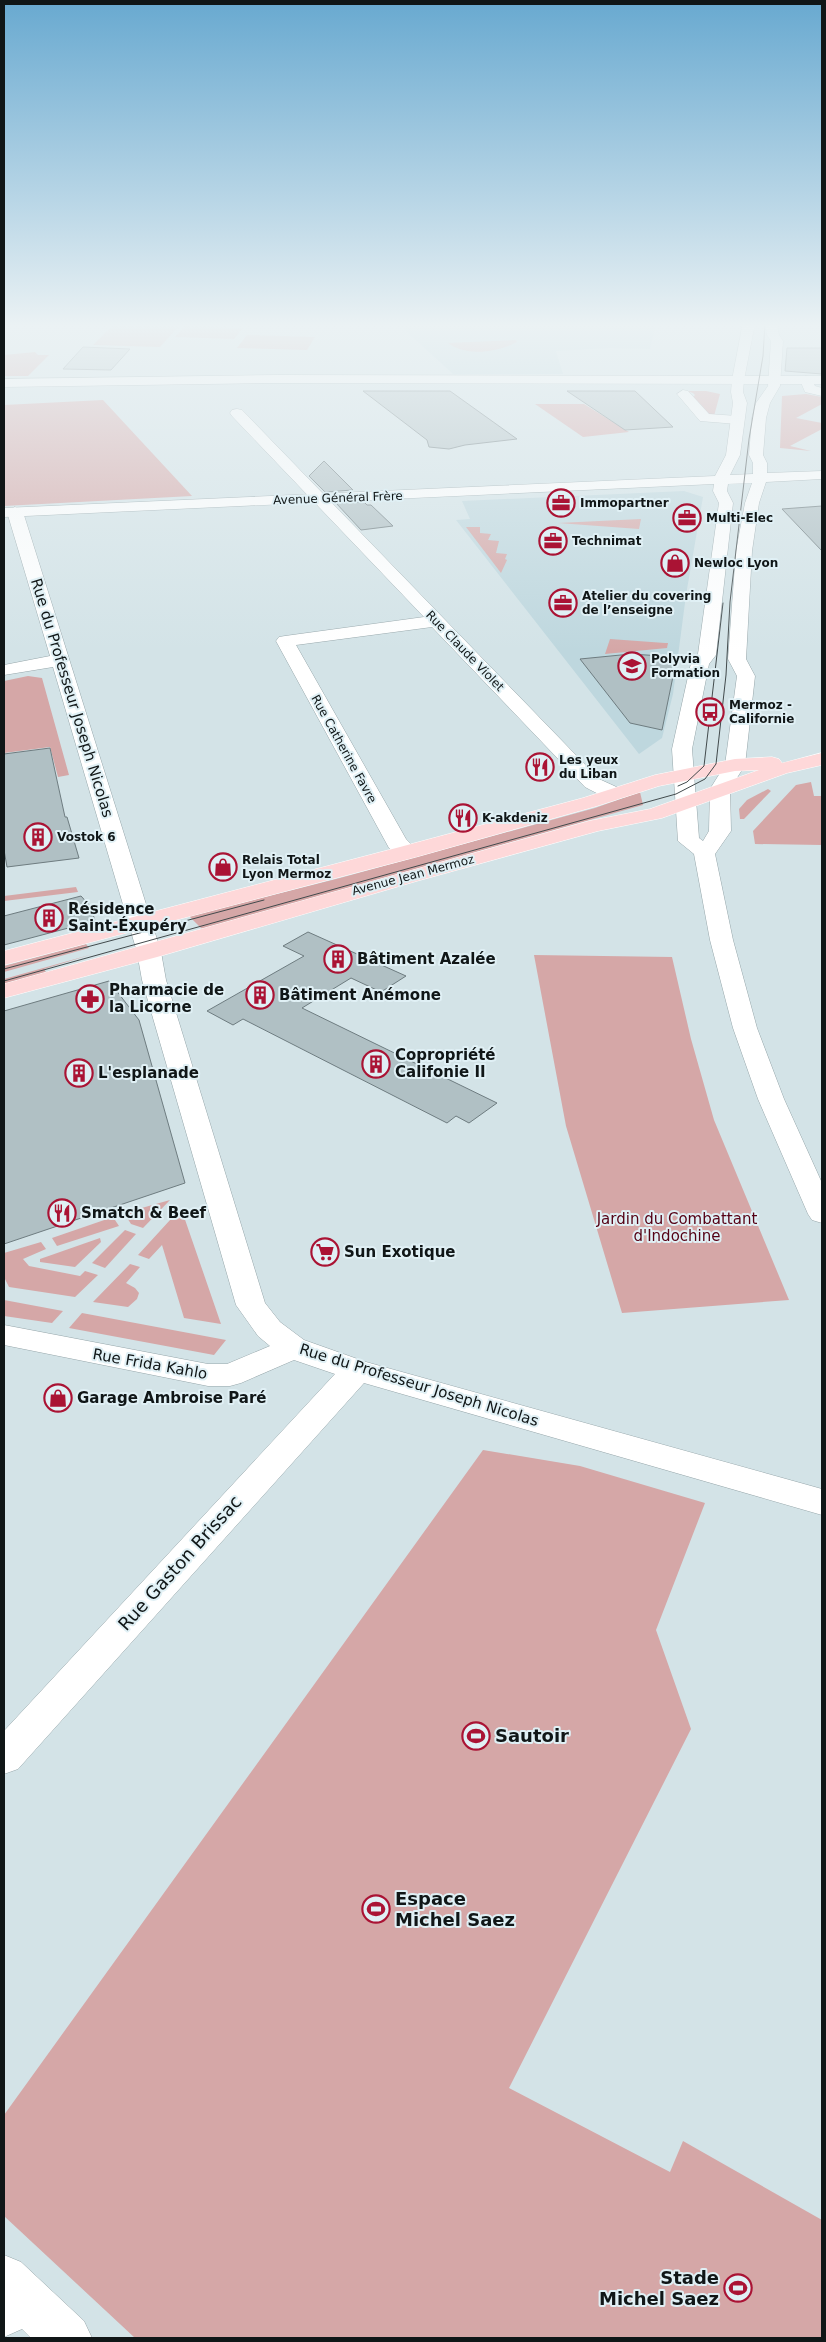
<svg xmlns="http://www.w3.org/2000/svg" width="826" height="2342" viewBox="0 0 826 2342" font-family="'DejaVu Sans',sans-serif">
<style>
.built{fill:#bed7de}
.green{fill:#d5a7a7}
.building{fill:#b0c0c4;stroke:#6e7c80}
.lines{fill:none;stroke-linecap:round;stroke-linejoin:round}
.minor-casing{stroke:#96a6aa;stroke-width:1}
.tertiary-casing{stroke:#96a6aa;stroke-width:1}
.secondary-casing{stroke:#96a6aa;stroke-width:1}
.primary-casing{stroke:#fff;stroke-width:1}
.minor{fill:#fff;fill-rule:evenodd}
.tertiary{fill:#fff;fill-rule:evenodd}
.secondary{fill:#fff;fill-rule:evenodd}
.primary{fill:#fed8d9;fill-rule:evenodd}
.tram{stroke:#424a4c;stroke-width:1}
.labels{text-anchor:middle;stroke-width:4;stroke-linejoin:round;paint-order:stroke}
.far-street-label{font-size:12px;fill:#101617;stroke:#e0f0f5}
.far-poi-label{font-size:12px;font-weight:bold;fill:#101617;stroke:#e0f0f5;text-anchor:start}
.street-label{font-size:15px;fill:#101617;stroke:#e0f0f5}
.poi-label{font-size:15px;font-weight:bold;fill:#101617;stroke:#e0f0f5;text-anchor:start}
.park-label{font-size:15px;fill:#550014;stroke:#e0f0f5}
.near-street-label{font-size:18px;fill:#101617;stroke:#e0f0f5}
.near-poi-label{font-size:18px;font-weight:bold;fill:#101617;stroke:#e0f0f5;text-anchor:start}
</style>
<rect width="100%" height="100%" fill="#d3e3e7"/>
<!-- built -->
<g class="built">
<path d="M 397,323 L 656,323 L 650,349 L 610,348 L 556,351 L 563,374 L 453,374 Z"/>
<path d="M 684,491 L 703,497 L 686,595 L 673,694 L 662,738 L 639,754 L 456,520 L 470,519 L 462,501 Z"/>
</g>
<!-- green -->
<g class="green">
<path d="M 113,325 L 178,327 L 160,347 L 93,345 Z"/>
<path d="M 185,326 L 243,328 L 234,339 L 175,337 Z"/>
<path d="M 247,335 L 315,337 L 307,350 L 237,348 Z"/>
<path d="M 516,340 L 517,342 C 497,352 467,357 448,343 Z"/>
<path d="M 35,352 L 38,355 L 49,355 L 28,376 L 4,376 L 4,355 Z"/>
<path d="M 687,391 L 706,391 L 720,394 L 714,416 L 707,416 L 692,398 L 695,395 L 693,393 Z"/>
<path d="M 806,394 L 822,397 L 822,404 L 796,418 L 822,423 L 822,429 L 790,446 L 811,451 L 780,448 L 782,396 Z"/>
<path d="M 103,400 L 192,496 L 4,506 L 4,405 Z"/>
<path d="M 535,404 L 584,404 L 629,432 L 583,437 Z"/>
<path d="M 641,519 L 639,529 L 558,523 Z"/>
<path d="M 466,527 L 480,527 L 480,533 L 491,534 L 488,540 L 499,541 L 496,553 L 507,554 L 505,559 L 507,560 L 501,573 Z"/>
<path d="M 610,639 L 665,643 L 668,643 L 667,648 L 605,654 Z"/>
<path d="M 28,676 L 42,678 L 69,775 L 58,777 L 50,747 L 4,753 L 4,681 Z"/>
<path d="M 811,782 L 814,796 L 822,796 L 822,845 L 755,844 L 753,831 L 796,785 Z"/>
<path d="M 768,789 L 771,791 L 744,819 L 740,819 L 739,809 L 747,800 Z"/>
<path d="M 640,792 L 643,805 L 202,929 L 189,916 L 340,878 L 595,808 Z"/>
<path d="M 76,887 L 78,892 L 4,901 L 4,896 Z"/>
<path d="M 86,944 L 89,948 L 4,972 L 4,966 Z"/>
<path d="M 93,954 L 44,969 L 46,972 L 98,959 L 4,984 L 4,979 Z"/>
<path d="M 534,955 L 672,957 L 691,1039 L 714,1120 L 789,1300 L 622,1313 L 566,1126 Z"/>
<path d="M 170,1200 L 143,1228 L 131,1224 L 124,1213 Z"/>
<path d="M 181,1208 L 221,1324 L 184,1318 L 162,1245 L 149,1259 L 138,1255 Z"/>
<path d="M 113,1217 L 119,1226 L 57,1246 L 52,1238 Z"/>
<path d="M 125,1230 L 136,1234 L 105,1268 L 92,1263 Z"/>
<path d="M 100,1238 L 101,1242 L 75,1267 L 40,1262 L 40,1259 Z"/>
<path d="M 41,1242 L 46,1249 L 23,1259 L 29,1266 L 80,1276 L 85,1271 L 98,1275 L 75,1297 L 9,1287 L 4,1277 L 4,1253 Z"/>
<path d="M 130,1264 L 140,1267 L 126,1283 L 135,1288 L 139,1293 L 137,1299 L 128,1307 L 93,1302 Z"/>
<path d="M 4,1300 L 63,1311 L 52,1323 L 4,1316 Z"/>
<path d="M 82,1313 L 226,1340 L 214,1355 L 69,1328 Z"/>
<path d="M 483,1450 L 580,1466 L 705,1503 L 656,1630 L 691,1729 L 509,2088 L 670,2172 L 683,2141 L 822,2220 L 822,2338 L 135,2338 L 4,2216 L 4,2115 Z"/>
</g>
<!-- building -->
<g class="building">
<path d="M 83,347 L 130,349 L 111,370 L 63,369 Z"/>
<path d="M 787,348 L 822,348 L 822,374 L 785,371 Z"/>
<path d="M 363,391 L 450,391 L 517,439 L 465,445 L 449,449 L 429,447 L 427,440 Z"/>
<path d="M 567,391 L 635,391 L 673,427 L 625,430 Z"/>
<path d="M 324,461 L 353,490 L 325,492 L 309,476 Z"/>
<path d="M 364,502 L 367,505 L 371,505 L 393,526 L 361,530 L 336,503 Z"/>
<path d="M 822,506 L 822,551 L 782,509 Z"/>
<path d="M 631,654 L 677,657 L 662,730 L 630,723 L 580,659 Z"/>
<path d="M 50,748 L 65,817 L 67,817 L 79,858 L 7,867 L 4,850 L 4,754 Z"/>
<path d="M 81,896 L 91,907 L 95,921 L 4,945 L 4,916 Z"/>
<path d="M 308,932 L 406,976 L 381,992 L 351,978 L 302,1008 L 497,1103 L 469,1123 L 456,1116 L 447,1123 L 243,1019 L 233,1025 L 207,1011 L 304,956 L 283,946 Z"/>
<path d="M 109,981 L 139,1020 L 185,1183 L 4,1244 L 4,1011 Z"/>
</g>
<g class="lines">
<!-- minor casing -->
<g class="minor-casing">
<g id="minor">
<path d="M 806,376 L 810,377 L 815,386 L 822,388 L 822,396 L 805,392 L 800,380 Z"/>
<path d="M 683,390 L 688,391 L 709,414 L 737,416 L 744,420 L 737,424 L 700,421 L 677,394 Z"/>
<path d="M 237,409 L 242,410 L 599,779 L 623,790 L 626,794 L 623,798 C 610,802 597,793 585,787 L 432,627 L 296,645 L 406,839 L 419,852 L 416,857 C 404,860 398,855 389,848 L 276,641 L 279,637 L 285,636 L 424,617 L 232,416 L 230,413 L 232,410 Z"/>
<path d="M 15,507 L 23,512 L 161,952 L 166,980 L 265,1303 L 280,1322 L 304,1340 L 366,1362 L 822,1489 L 822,1515 L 364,1383 L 18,1769 L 4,1774 L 4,1731 L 335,1374 L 294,1360 L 241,1383 L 230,1386 L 208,1386 L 4,1345 L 4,1325 L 208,1364 L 227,1364 L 270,1346 L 258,1336 L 236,1305 L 142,980 L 137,952 L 53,667 L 4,675 L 4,665 L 50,656 L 7,512 Z"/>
<path d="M 4,2255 L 21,2262 L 84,2321 L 92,2338 L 31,2338 L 22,2329 L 4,2337 Z"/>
</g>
</g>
<!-- tertiary casing -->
<g class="tertiary-casing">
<path id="tertiary" d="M 743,323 L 755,323 L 744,380 L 743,392 L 747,403 L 740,455 L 730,475 L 753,474 L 753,463 L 749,455 L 752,418 L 756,403 L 768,386 L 771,341 L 767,335 L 765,323 L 777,323 L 779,335 L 783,341 L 780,386 L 770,403 L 766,418 L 763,455 L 767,463 L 767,473 L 822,471 L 822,479 L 766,482 L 759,503 L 752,551 L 746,659 L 755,676 L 745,765 L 730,789 L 731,831 L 715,854 L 733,940 L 757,1028 L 784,1099 L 822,1183 L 822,1223 L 812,1220 L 808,1214 L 758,1099 L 733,1028 L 710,940 L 694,854 L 678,841 L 672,749 L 691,663 L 698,654 L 719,503 L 713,491 L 714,484 L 4,517 L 4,508 L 715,476 L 726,455 L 733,403 L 731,392 L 732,380 ZM 752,483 L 745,503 L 736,551 L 728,659 L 737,676 L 725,765 L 710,789 L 709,831 L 703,841 L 699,838 L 692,749 L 709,664 L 716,655 L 733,503 L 727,491 L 728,484 Z"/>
</g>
<!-- secondary casing -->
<g class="secondary-casing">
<path id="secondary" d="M 278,375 L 822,376 L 822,384 L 278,383 L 4,387 L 4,379 Z"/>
</g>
<!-- primary casing -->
<g class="primary-casing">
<path id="primary" d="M 822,753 L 822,765 L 787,773 L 662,818 L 598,831 L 417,881 L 157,957 L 4,998 L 4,984 L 589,821 L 650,809 L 759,770 L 735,771 L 659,786 L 597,806 L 416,857 L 4,965 L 4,951 L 400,847 L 583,798 L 655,775 L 735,759 L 772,757 L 779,759 L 782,763 Z"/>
</g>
<!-- minor -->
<use href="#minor" class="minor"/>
<!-- tertiary -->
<use href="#tertiary" class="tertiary"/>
<!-- secondary -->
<use href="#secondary" class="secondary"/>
<!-- primary -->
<use href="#primary" class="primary"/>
<!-- tram -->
<g class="tram">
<path d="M 678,786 L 687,782 L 704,766 L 723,603"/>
<path d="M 4,969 L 264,900"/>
<path d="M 4,981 L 676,794 L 705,779 L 716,764 L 726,675 L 730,602 L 749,439 L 763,356 L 765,323"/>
</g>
</g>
<!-- sky -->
<linearGradient id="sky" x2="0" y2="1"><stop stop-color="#68a9d0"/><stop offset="0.5" stop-color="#ebf2f4"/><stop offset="1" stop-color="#ebf2f4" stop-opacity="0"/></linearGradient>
<rect width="826" height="651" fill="url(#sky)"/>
<!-- icons -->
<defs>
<g id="office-ring" transform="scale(1.4375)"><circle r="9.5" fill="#e0f0f5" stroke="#aa1334" stroke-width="1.5"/><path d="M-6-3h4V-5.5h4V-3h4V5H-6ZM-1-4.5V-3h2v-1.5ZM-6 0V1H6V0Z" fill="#aa1334"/></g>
<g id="shop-ring" transform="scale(1.4375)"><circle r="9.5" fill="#e0f0f5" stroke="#aa1334" stroke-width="1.5"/><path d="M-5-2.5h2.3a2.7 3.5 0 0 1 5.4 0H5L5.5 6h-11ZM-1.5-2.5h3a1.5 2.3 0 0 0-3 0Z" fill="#aa1334"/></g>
<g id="university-ring" transform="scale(1.4375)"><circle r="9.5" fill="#e0f0f5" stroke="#aa1334" stroke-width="1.5"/><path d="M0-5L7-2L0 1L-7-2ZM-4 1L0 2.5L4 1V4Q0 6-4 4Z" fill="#aa1334"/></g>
<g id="bus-ring" transform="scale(1.4375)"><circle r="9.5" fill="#e0f0f5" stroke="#aa1334" stroke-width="1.5"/><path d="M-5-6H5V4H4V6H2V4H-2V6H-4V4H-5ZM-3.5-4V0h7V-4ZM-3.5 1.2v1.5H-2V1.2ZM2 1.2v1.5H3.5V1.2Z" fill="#aa1334"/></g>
<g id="restaurant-ring" transform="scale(1.4375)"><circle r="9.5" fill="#e0f0f5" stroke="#aa1334" stroke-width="1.5"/><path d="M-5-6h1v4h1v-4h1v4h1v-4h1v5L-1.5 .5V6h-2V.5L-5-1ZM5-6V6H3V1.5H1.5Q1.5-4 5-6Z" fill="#aa1334"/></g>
<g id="building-ring" transform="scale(1.4375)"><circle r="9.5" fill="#e0f0f5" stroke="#aa1334" stroke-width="1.5"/><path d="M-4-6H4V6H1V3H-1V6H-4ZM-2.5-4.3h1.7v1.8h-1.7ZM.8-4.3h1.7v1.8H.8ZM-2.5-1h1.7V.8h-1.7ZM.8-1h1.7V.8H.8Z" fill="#aa1334"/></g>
<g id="pharmacy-ring" transform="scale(1.4375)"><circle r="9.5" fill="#e0f0f5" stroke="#aa1334" stroke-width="1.5"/><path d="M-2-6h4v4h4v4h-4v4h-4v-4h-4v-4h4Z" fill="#aa1334"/></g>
<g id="supermarket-ring" transform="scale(1.4375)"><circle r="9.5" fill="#e0f0f5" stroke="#aa1334" stroke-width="1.5"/><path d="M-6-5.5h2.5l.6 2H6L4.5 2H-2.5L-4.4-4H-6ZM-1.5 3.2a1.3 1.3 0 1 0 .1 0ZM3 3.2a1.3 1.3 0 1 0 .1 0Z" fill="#aa1334"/></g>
<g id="stadium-ring" transform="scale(1.4375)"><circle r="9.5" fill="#e0f0f5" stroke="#aa1334" stroke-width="1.5"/><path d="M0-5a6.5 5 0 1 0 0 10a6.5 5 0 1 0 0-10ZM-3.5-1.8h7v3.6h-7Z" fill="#aa1334"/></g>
</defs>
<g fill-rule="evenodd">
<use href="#office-ring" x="561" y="503"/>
<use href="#office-ring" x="687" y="518"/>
<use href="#office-ring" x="553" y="541"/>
<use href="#shop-ring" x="675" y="563"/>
<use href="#office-ring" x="563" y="603"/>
<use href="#university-ring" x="632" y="666"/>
<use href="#bus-ring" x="710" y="712"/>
<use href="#restaurant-ring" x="540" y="767"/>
<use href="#restaurant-ring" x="463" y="818"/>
<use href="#building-ring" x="38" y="837"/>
<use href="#shop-ring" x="223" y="867"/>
<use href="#building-ring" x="49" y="918"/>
<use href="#building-ring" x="338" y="959"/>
<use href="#building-ring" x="260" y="995"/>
<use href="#pharmacy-ring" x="90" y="999"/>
<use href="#building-ring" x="376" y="1064"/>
<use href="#building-ring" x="79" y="1073"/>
<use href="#restaurant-ring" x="62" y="1213"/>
<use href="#supermarket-ring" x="325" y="1252"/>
<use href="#shop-ring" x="58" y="1398"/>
<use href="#stadium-ring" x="476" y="1736"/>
<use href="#stadium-ring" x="376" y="1909"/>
<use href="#stadium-ring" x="738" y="2288"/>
</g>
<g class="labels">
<!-- far-street labels -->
<g class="far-street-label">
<text transform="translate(338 498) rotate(-2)" y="4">Avenue Général Frère</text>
<text transform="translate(465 651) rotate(46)" y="4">Rue Claude Violet</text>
<text transform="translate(344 749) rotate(61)" y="4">Rue Catherine Favre</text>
<text transform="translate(413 875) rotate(-15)" y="4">Avenue Jean Mermoz</text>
</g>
<!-- far-poi labels -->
<g class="far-poi-label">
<text x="580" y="507">Immopartner</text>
<text x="706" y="522">Multi-Elec</text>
<text x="572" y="545">Technimat</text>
<text x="694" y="567">Newloc Lyon</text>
<text x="582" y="600">Atelier du covering<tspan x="582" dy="14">de l’enseigne</tspan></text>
<text x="651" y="663">Polyvia<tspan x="651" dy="14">Formation</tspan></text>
<text x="729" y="709">Mermoz -<tspan x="729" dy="14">Californie</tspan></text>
<text x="559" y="764">Les yeux<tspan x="559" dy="14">du Liban</tspan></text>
<text x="482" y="822">K-akdeniz</text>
<text x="57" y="841">Vostok 6</text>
<text x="242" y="864">Relais Total<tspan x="242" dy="14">Lyon Mermoz</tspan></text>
</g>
<!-- street labels -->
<g class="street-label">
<text transform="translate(72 698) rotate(73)" y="5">Rue du Professeur Joseph Nicolas</text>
<text transform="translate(150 1364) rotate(10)" y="5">Rue Frida Kahlo</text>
<text transform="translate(419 1385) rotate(17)" y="5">Rue du Professeur Joseph Nicolas</text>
</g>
<!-- poi labels -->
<g class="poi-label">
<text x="68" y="914">Résidence<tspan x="68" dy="17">Saint-Éxupéry</tspan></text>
<text x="357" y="964">Bâtiment Azalée</text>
<text x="109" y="995">Pharmacie de<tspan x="109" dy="17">la Licorne</tspan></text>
<text x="279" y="1000">Bâtiment Anémone</text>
<text x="395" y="1060">Copropriété<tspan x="395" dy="17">Califonie II</tspan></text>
<text x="98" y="1078">L'esplanade</text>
<text x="81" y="1218">Smatch &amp; Beef</text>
<text x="344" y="1257">Sun Exotique</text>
<text x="77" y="1403">Garage Ambroise Paré</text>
</g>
<!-- park labels -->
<g class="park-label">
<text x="677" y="1224">Jardin du Combattant<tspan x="677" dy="17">d'Indochine</tspan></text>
</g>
<!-- near-street labels -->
<g class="near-street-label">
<text transform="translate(180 1563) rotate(-48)" y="6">Rue Gaston Brissac</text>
</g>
<!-- near-poi labels -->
<g class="near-poi-label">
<text x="495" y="1742">Sautoir</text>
<text x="395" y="1905">Espace<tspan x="395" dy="21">Michel Saez</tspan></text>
<text x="719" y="2284" text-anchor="end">Stade<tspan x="719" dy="21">Michel Saez</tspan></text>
</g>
</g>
<!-- border -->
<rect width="826" height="2342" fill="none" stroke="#101617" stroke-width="10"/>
</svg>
